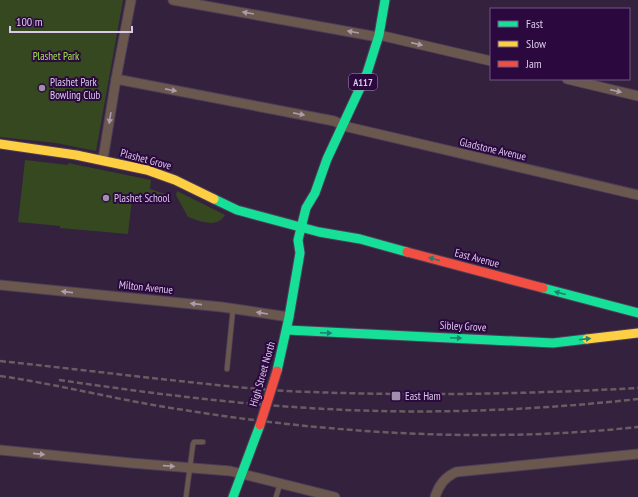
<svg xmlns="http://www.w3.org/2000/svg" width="638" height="497" viewBox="0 0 638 497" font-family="'PT Sans Narrow',sans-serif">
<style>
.green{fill:#364820}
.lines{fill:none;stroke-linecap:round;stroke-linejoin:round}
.lane-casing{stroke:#4d3e57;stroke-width:6}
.street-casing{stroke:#4d3e57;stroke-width:11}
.fast-casing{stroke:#4d3e57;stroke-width:11}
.slow-casing{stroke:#4d3e57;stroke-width:11}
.jam-casing{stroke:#4d3e57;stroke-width:11}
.lane{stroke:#6a584e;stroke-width:4.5}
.street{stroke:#6a584e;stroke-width:9}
.fast{stroke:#16e098;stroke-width:9}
.slow{stroke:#ffcf43;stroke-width:9}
.jam{stroke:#f24e42;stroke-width:9}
.rail{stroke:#6b5c62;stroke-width:2.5;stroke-dasharray:6 3;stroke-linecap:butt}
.jam-bridge-casing{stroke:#4d3e57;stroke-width:11;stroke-linecap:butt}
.jam-bridge{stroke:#f24e42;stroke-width:9}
.oneway{fill:#ae9cac}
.oneway2{fill:#1f7f70}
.poi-dot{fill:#a08eae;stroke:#2b093f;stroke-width:1.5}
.labels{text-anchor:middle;stroke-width:4;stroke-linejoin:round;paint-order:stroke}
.shield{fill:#2b093f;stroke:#a68fb7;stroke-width:1}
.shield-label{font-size:10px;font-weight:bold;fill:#dbc9ea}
.park-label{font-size:11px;fill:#a0e449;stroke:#2b093f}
.poi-label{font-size:11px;fill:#dbc9ea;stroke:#2b093f;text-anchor:start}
.street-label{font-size:11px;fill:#dbc9ea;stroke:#2b093f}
</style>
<rect width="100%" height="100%" fill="#33213e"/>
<!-- green -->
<g class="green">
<path d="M 0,0 L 123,0 L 96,151 L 56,143 L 0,137 Z"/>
<path d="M 25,160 L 68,165 L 68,163 L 151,180 L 150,189 L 165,194 C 156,201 142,199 132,199 L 128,234 L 60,228 L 60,226 L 18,222 Z"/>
<path d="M 177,191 L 225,215 C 217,229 200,221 188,217 L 176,195 Z"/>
</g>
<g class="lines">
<!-- lane casing -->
<g class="lane-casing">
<g id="lane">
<path d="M 227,369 L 233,309"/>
<path d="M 186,497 L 193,444 L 194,442 L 203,442"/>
<path d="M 276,497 L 280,484"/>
</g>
</g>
<!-- street casing -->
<g class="street-casing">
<g id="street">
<path d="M 173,0 L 378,37"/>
<path d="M 379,35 L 491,61"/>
<path d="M 116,79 L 334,121 L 348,127 L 638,195"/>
<path d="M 567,79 L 638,96"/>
<path d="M 102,160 L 104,153 L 116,79 L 131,0"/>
<path d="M 0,285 L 222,307 L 289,317"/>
<path d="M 0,450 L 131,463 L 230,471 L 335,497"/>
<path d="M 435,497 C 439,485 444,478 456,472 L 638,454"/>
</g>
</g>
<!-- fast casing -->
<g class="fast-casing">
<g id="fast">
<path d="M 214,199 L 237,210 L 319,232 L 360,239 L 407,252"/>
<path d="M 543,288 L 638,313"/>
<path d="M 287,330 L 553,343 L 587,339"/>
<path d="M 277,371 L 289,317 L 300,253 L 298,240 L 306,208 L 315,193 L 327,159 L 367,73 L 379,35 L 385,0"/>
<path d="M 233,497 L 260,425"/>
</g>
</g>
<!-- slow casing -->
<g class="slow-casing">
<g id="slow">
<path d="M 0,144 L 76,155 L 147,170 L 175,180 L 214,199"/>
<path d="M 587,339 L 638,333"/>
</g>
</g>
<!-- jam casing -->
<g class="jam-casing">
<path id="jam" d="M 407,252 L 543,288"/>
</g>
<!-- lane -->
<use href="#lane" class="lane"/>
<!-- street -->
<use href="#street" class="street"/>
<!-- fast -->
<use href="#fast" class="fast"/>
<!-- slow -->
<use href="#slow" class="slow"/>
<!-- jam -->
<use href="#jam" class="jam"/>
<!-- rail -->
<g class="rail">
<path d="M 0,361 C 66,368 132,376 198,383 C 235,387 273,391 310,392 C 419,396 529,394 638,388"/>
<path d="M 0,376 C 62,385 122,401 184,410 C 334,434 487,443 638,427"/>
<path d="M 59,380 C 142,392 225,403 309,408 C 419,415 528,411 638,399"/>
</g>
<!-- jam-bridge casing -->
<g class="jam-bridge-casing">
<path id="jam-bridge" d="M 260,425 L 277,371"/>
</g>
<!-- jam-bridge -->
<use href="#jam-bridge" class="jam-bridge"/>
</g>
<!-- one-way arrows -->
<defs><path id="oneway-solid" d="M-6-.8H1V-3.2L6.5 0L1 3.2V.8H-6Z"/></defs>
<g class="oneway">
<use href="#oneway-solid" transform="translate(248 13) rotate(-170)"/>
<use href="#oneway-solid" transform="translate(353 32) rotate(-170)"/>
<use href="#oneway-solid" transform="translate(417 44) rotate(13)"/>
<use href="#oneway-solid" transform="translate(171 90) rotate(11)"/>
<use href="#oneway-solid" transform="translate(616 91) rotate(13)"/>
<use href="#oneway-solid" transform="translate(299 114) rotate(11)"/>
<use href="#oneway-solid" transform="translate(110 118) rotate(99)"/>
<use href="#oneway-solid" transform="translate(67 292) rotate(-174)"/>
<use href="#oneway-solid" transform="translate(196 304) rotate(-174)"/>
<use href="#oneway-solid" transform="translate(262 313) rotate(-171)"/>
<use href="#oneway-solid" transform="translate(39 454) rotate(6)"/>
<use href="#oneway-solid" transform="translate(169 466) rotate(4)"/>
</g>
<g class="oneway2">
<use href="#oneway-solid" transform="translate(434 259) rotate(-165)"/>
<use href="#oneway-solid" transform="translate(560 293) rotate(-165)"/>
<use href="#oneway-solid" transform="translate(326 333) rotate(2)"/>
<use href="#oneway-solid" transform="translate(456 338) rotate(3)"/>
<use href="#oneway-solid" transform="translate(585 339) rotate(-7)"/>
</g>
<!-- markers -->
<g class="poi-dot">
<circle cx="42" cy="88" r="4"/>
<circle cx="106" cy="198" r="4"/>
<rect x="391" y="391" width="10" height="10" rx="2"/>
</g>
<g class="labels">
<!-- shield labels -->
<rect class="shield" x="349" y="74" width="28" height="16" rx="3"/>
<g class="shield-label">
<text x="363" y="86">A117</text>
</g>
<!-- park labels -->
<g class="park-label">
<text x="56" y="60">Plashet Park</text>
</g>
<!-- poi labels -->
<g class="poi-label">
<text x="50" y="86">Plashet Park<tspan x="50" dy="13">Bowling Club</tspan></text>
<text x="114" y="202">Plashet School</text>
<text x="405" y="400">East Ham</text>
</g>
<!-- street labels -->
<g class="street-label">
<text transform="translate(493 149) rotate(13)" y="4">Gladstone Avenue</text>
<text transform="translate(146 159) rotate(15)" y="4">Plashet Grove</text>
<text transform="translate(477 258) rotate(15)" y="4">East Avenue</text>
<text transform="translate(146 287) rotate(6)" y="4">Milton Avenue</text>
<text transform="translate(463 326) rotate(3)" y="4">Sibley Grove</text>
<text transform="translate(262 374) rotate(-74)" y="4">High Street North</text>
</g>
</g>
<!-- legend -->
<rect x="490" y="8" width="140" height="72" fill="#2b093f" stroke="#715683"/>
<rect x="498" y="21" width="20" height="6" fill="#16e098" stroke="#715683"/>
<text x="526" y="28" font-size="12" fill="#dbc9ea">Fast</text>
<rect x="498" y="41" width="20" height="6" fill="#ffcf43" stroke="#715683"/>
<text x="526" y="48" font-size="12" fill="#dbc9ea">Slow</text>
<rect x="498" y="61" width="20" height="6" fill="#f24e42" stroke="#715683"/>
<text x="526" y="68" font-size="12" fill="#dbc9ea">Jam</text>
<!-- scale -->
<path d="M10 26v6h122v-6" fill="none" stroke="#dbc9ea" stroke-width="2"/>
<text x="16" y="26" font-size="12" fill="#dbc9ea" stroke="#2b093f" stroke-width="3" paint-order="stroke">100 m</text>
</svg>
